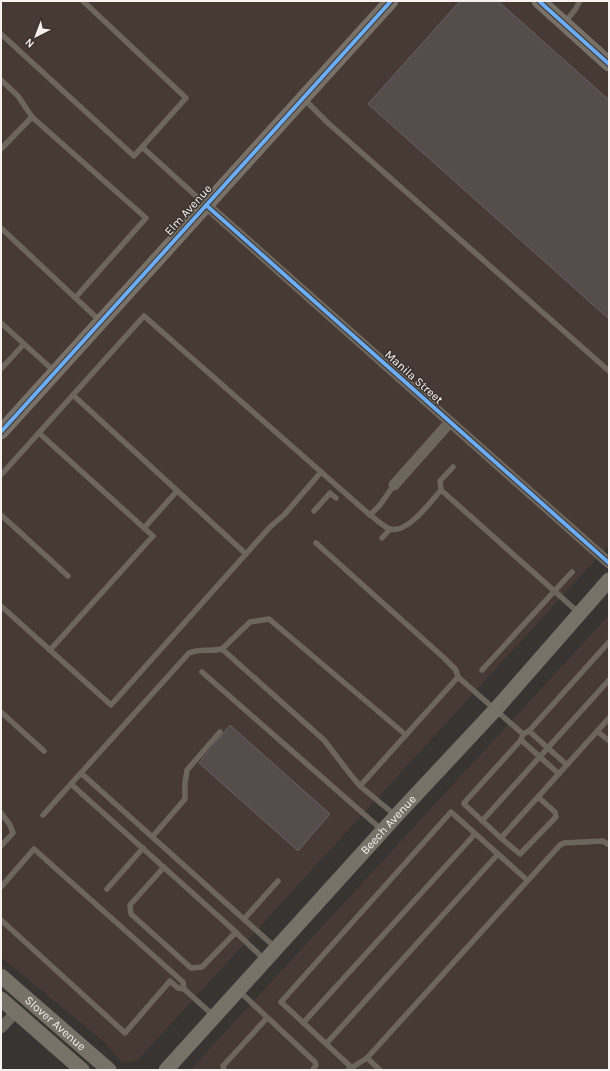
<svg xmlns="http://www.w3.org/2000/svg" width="610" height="1071" viewBox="0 0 610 1071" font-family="Karla,sans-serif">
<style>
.built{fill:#473a34}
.building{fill:#544d4c;stroke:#656261}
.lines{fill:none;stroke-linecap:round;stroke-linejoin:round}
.lane{stroke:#6c665d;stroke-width:5.5}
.street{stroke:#6c665d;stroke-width:11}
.secondary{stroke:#787167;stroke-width:15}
.cycleway-casing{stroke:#3b332f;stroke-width:6}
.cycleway{stroke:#6dadf4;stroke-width:4}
.labels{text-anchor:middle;stroke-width:3;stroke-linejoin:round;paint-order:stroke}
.street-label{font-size:12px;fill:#f6f0ee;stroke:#3b332f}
</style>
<rect width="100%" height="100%" fill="#383432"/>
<!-- built -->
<g class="built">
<path d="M 1,1 L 609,1 L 609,545 L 137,1061 L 123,1063 L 104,1042 L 1,957 Z"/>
<path d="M 609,615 L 609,1070 L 190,1070 Z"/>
</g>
<!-- building -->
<g class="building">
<path d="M 460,1 L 498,1 L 609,100 L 609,319 L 368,104 Z"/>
<path d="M 230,725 L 330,814 L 298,851 L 199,763 Z"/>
</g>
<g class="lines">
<!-- lane -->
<g class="lane">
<path d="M 565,22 L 575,10 L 580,1"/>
<path d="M 1,34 L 134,156 L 186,98 L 83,1"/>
<path d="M 1,80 L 18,96 L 32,117"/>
<path d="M 303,98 L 328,123 L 609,371"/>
<path d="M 142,147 L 206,205"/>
<path d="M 1,149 L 32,117 L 146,218 L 75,298"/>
<path d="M 1,228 L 100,321"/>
<path d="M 1,323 L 54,371"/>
<path d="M 1,369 L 24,344"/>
<path d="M 73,395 L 246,554"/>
<path d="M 39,433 L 144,528 L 177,491"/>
<path d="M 1,475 L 144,316 L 370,515 C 376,519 384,527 390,529 C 408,534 431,501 441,490 L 579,613"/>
<path d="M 441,490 L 440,481 L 453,467"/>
<path d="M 314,511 L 330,493 L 336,498"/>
<path d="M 1,515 L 68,576"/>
<path d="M 370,515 L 380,505 L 394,485"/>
<path d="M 382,538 L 390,529"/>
<path d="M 1,606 L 111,705 L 270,527 L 285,514 L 321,472"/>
<path d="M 222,649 L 250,622 L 269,619 L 406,735"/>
<path d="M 50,650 L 153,536 L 144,528"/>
<path d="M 482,670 L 572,572"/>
<path d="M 202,672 L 382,830"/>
<path d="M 458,677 L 523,734"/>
<path d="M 1,712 L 44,751"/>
<path d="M 529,731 L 567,765"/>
<path d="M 597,731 L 609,741"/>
<path d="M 521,740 L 559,774"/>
<path d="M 81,773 L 276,948"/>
<path d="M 71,784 L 227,924 L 265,960"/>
<path d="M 360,786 L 395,815"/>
<path d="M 538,797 L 555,812 L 556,817 L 520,854 L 501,838 L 609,718"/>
<path d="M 1,813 L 10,825 L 13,833 L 1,846"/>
<path d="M 43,815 L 189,653 C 200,648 211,652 222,649 L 324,740 L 350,774 L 360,786 L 458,677 L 456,670 L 443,657 L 316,543"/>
<path d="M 482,821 L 609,680"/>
<path d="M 153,836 L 185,799 L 185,783 L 187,770 L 220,732"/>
<path d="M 501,838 L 464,804 L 464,803 L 521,740 L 523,734 L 529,731 L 609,642"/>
<path d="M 164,867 L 130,905 L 131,914 L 191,968 L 202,967 L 236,932"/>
<path d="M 1,887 L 34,849 L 183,982 L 184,989 L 178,988 L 170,981 L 125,1033 L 1,920"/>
<path d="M 107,889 L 143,848"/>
<path d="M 244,919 L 278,881"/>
<path d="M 184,989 L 214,1016"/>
<path d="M 239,991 L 315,1062 L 316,1065 L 313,1070"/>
<path d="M 303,1023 L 475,834"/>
<path d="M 326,1044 L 498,854"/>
<path d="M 351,1067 L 281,1002 L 451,812 L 527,880"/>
<path d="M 224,1070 L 223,1066 L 267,1018"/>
<path d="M 348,1070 L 367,1058"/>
<path d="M 380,1070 L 367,1058 L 560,845 L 564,843 L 603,841 L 609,845"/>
</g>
<!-- street -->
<g class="street">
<path d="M 206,205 L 609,563"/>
<path d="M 394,485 L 450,422"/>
<path d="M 1,1028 L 16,1012"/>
</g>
<!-- secondary -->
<g class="secondary">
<path d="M 539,1 L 609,64"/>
<path d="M 1,432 L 391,1"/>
<path id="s1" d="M 1,976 L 109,1070"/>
<path d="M 1,999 L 82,1070"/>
<path id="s2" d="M 166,1070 L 396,816 L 496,709 L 609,580"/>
</g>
<!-- cycleway casing -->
<g class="cycleway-casing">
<g id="cycleway">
<path d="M 539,1 L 609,64"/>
<path d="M 206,205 L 609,563"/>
<path d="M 1,432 L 391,1"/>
</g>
</g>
<!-- cycleway -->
<use href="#cycleway" class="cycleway"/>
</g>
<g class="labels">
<!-- street labels -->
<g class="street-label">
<text transform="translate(188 210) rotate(-48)" y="4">Elm Avenue</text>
<text transform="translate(414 377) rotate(42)" y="4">Manila Street</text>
<text dy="4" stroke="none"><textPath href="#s2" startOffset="331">Beech Avenue</textPath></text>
<text dy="4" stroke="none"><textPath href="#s1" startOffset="72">Slover Avenue</textPath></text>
</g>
</g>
<!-- border -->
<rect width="610" height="1071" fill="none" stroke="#f6f0ee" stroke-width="4"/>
<!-- north arrow -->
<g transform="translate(36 36) rotate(222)" stroke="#3b332f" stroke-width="3" paint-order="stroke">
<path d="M0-3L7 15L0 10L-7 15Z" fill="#f6f0ee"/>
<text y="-6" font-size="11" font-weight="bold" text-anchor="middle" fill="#f6f0ee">N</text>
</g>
</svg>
